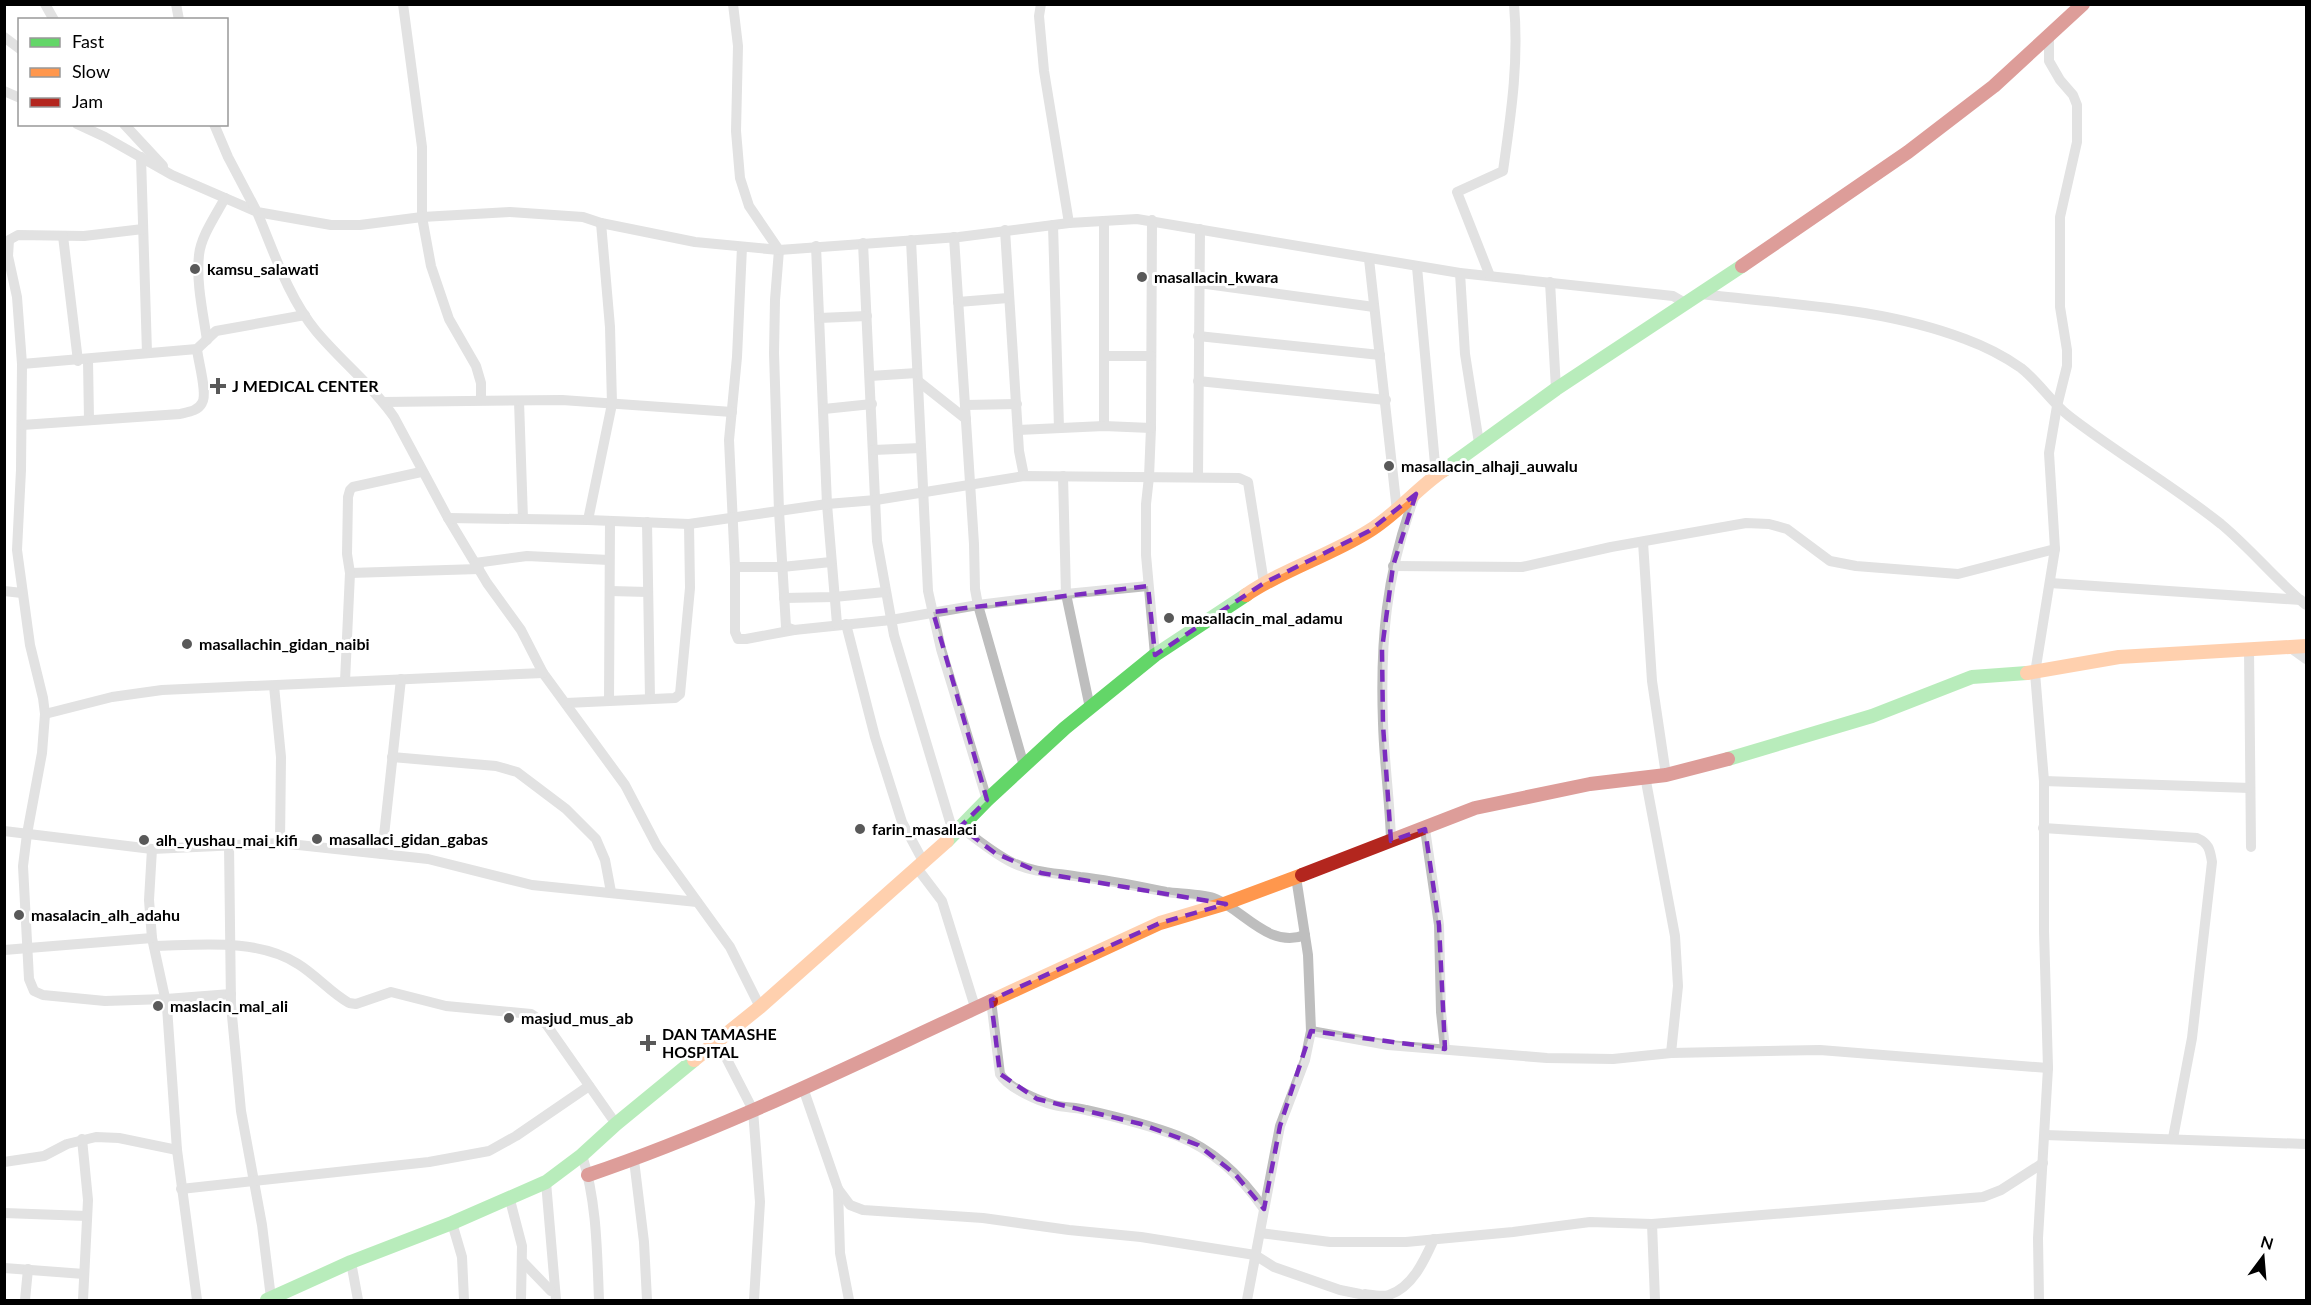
<svg xmlns="http://www.w3.org/2000/svg" width="2311" height="1305" viewBox="0 0 2311 1305" font-family="Lato,sans-serif">
<style>
.lines{fill:none;stroke-linecap:round;stroke-linejoin:round}
.street{stroke:#bebebe;stroke-width:10}
.fast{stroke:#63d668;stroke-width:14}
.slow{stroke:#ff974d;stroke-width:14}
.jam{stroke:#b3261e;stroke-width:14}
.marked{fill:none;stroke:#7b2cbf;stroke-width:4.5;stroke-dasharray:12 8;stroke-linejoin:round}
.poi-dot{fill:#595959;stroke:#fff;stroke-width:2}
.labels{text-anchor:middle;stroke-width:6;stroke-linejoin:round;paint-order:stroke}
.poi-label{font-size:16px;font-weight:bold;fill:#000;stroke:#fff;text-anchor:start}
</style>
<rect width="100%" height="100%" fill="#fff"/>
<g class="lines">
<!-- street -->
<g class="street">
<path d="M 45,4 L 54,20"/>
<path d="M 176,4 L 179,20"/>
<path d="M 403,4 L 422,147 L 422,217 L 431,266 L 449,319 L 476,366 L 481,383 L 481,400"/>
<path d="M 733,4 L 738,46 L 736,131 L 740,178 L 749,206 L 779,250 L 775,300 L 774,353 L 779,511 L 786,627 L 794,630 L 891,620 L 978,605 L 1066,594 L 1148,586"/>
<path d="M 1041,4 L 1039,16 L 1044,71 L 1069,223"/>
<path d="M 4,37 L 20,49"/>
<path d="M 4,91 L 20,98"/>
<path d="M 77,124 L 105,137 L 172,175 L 257,212 C 274,252 288,297 316,331 C 341,361 372,385 394,417 L 448,518 L 487,583 L 521,630 L 543,673 L 625,785 L 657,846 L 730,947 L 760,1007"/>
<path d="M 124,124 L 163,166"/>
<path d="M 214,124 L 228,157 L 257,212 L 331,225 L 360,225 L 422,217 L 510,212 L 583,217 L 601,223 L 695,242 L 779,250 L 959,237 L 1069,223 L 1137,219 L 1460,273 L 1673,296 L 1687,304"/>
<path d="M 141,157 L 147,353"/>
<path d="M 1152,220 L 1151,428 L 1149,477 L 1146,504 L 1146,555 L 1155,655"/>
<path d="M 1053,225 L 1059,428"/>
<path d="M 143,229 L 84,236 L 18,235 L 9,240 L 8,256 L 17,297 L 22,364 L 21,470 L 17,550 L 30,645 L 43,698 L 45,714 L 42,753 L 27,834 L 23,866 L 29,979 L 34,991 L 43,995 L 105,1001 L 166,999 L 231,994"/>
<path d="M 1005,230 L 1019,451 L 1024,476"/>
<path d="M 63,236 L 78,361"/>
<path d="M 954,237 L 974,544 L 975,589 L 978,605 L 1024,766"/>
<path d="M 911,240 L 928,591 L 941,649 L 987,800"/>
<path d="M 863,243 L 877,541 L 894,635 L 954,835"/>
<path d="M 816,246 L 827,504 L 837,624"/>
<path d="M 742,247 L 737,357 L 729,440 L 735,567 L 735,632 L 738,639 L 746,639 L 794,630"/>
<path d="M 1369,259 L 1397,511"/>
<path d="M 1417,267 L 1436,475"/>
<path d="M 1460,273 L 1465,354 L 1479,443"/>
<path d="M 1490,276 L 1457,192 L 1503,171 C 1511,114 1519,63 1514,4"/>
<path d="M 1550,282 L 1556,389"/>
<path d="M 1199,283 L 1374,307"/>
<path d="M 1702,294 C 1790,305 1881,307 1965,339 C 1984,346 2004,356 2021,368 C 2039,382 2051,402 2069,416 C 2118,454 2172,485 2221,524 C 2251,549 2276,580 2306,605"/>
<path d="M 958,302 L 1008,298"/>
<path d="M 819,318 L 867,316"/>
<path d="M 1198,336 L 1380,355"/>
<path d="M 207,340 C 203,313 196,282 199,255 C 201,236 216,215 225,198"/>
<path d="M 1104,356 L 1151,356"/>
<path d="M 88,360 L 89,420"/>
<path d="M 22,364 L 197,349 L 216,331 L 305,315"/>
<path d="M 870,376 L 917,373"/>
<path d="M 918,381 L 966,419"/>
<path d="M 1198,381 L 1386,400"/>
<path d="M 519,401 L 523,519"/>
<path d="M 383,402 L 562,400 L 732,412"/>
<path d="M 965,405 L 1017,404"/>
<path d="M 824,409 L 872,404"/>
<path d="M 22,425 L 180,414 C 188,412 198,411 202,403 C 208,394 198,361 197,349"/>
<path d="M 1104,426 L 1104,221"/>
<path d="M 1018,430 L 1104,426 L 1151,428"/>
<path d="M 873,450 L 921,448"/>
<path d="M 1063,476 L 1066,594 L 1090,708"/>
<path d="M 1198,477 L 1200,229"/>
<path d="M 448,518 L 588,520 L 689,524 L 827,504 L 876,500 L 1024,476 L 1239,478 L 1248,482 L 1264,583"/>
<path d="M 588,520 L 612,404 L 610,327 L 601,223"/>
<path d="M 647,522 L 650,699"/>
<path d="M 1643,542 L 1652,681 L 1666,775"/>
<path d="M 475,563 L 527,556 L 609,560"/>
<path d="M 1393,566 L 1522,567 L 1611,547 L 1746,523 L 1769,524 L 1787,529 L 1830,561 L 1856,566 L 1958,574 L 2055,549"/>
<path d="M 735,567 L 782,567 L 831,562"/>
<path d="M 350,573 L 479,569"/>
<path d="M 2050,583 L 2301,600"/>
<path d="M 4,591 L 22,593"/>
<path d="M 610,591 L 648,592"/>
<path d="M 784,598 L 834,597 L 885,592"/>
<path d="M 846,624 L 875,737 L 902,822 L 923,861"/>
<path d="M 2288,646 L 2306,659"/>
<path d="M 2249,648 L 2251,847"/>
<path d="M 345,681 L 350,573 L 347,554 L 348,497 L 350,490 L 353,487 L 421,472"/>
<path d="M 274,686 L 281,757 L 280,843"/>
<path d="M 609,701 L 610,521"/>
<path d="M 566,703 L 675,698 L 680,694 L 690,588 L 689,524"/>
<path d="M 45,714 L 112,697 L 162,690 L 543,673"/>
<path d="M 392,757 L 496,766 L 517,772 L 566,809 L 596,839 L 605,860 L 611,892"/>
<path d="M 1645,776 L 1675,936 L 1678,986 L 1671,1053"/>
<path d="M 2044,781 L 2250,788"/>
<path d="M 960,827 C 977,839 994,854 1013,863 C 1035,873 1057,873 1080,877 C 1109,880 1137,886 1166,892 C 1180,894 1205,894 1216,899 C 1244,911 1270,949 1305,935"/>
<path d="M 2043,828 L 2197,838 C 2209,843 2210,850 2212,862 L 2192,1038 L 2173,1138"/>
<path d="M 1425,829 L 1439,925 L 1441,1012 L 1445,1049"/>
<path d="M 4,831 L 152,849 L 280,843 L 428,859 L 532,885 L 697,902"/>
<path d="M 1391,841 C 1390,801 1384,762 1383,723 C 1380,642 1386,574 1414,498"/>
<path d="M 229,844 L 231,1005 L 241,1111 L 262,1225 L 271,1298"/>
<path d="M 152,849 L 149,900 L 152,938 L 167,1007 L 177,1150 L 197,1300"/>
<path d="M 382,854 L 401,679"/>
<path d="M 917,868 L 942,901 L 975,1007"/>
<path d="M 154,946 C 200,945 258,938 298,964 C 316,975 331,993 349,1003 L 356,1004 L 391,992 L 446,1006 L 531,1014 L 546,1024 L 616,1124"/>
<path d="M 4,950 L 152,938"/>
<path d="M 991,1000 L 1000,1074 C 1008,1088 1039,1101 1054,1105 C 1065,1108 1076,1107 1086,1110 C 1117,1117 1149,1125 1178,1136 C 1214,1150 1243,1179 1264,1209"/>
<path d="M 1311,1031 L 1388,1045 L 1547,1058 L 1613,1059 L 1671,1053 L 1820,1050 L 2048,1068"/>
<path d="M 718,1042 L 753,1110 L 760,1202 L 754,1300"/>
<path d="M 803,1088 L 838,1189 L 840,1253 L 849,1300"/>
<path d="M 2045,1135 L 2306,1144"/>
<path d="M 82,1139 L 88,1200 L 83,1300"/>
<path d="M 582,1155 C 597,1202 597,1252 599,1300"/>
<path d="M 634,1160 L 644,1242 L 647,1300"/>
<path d="M 4,1162 L 44,1156 L 67,1144 L 96,1137 L 119,1138 L 177,1150"/>
<path d="M 546,1182 L 556,1300"/>
<path d="M 181,1189 L 429,1162 L 489,1151 L 516,1136 L 589,1086"/>
<path d="M 838,1189 L 850,1205 L 863,1210 L 983,1218 L 1069,1230 L 1141,1237 L 1255,1255 L 1274,1267 L 1340,1290 L 1360,1294 L 1374,1300"/>
<path d="M 510,1200 L 522,1246 L 521,1300"/>
<path d="M 4,1213 L 87,1216"/>
<path d="M 452,1223 L 462,1257 L 464,1300"/>
<path d="M 1652,1224 L 1655,1300"/>
<path d="M 1260,1233 L 1330,1242 L 1406,1242 L 1513,1232 L 1590,1222 L 1652,1224 L 1983,1197 L 2001,1190 L 2043,1163"/>
<path d="M 351,1262 L 358,1300"/>
<path d="M 523,1262 L 551,1291"/>
<path d="M 4,1268 L 84,1274"/>
<path d="M 1365,1294 C 1372,1295 1383,1297 1389,1295 C 1413,1287 1425,1259 1434,1239"/>
<path d="M 25,1300 L 28,1269"/>
<path d="M 1247,1300 L 1280,1126 L 1305,1060 L 1311,1031 L 1308,955 L 1296,877"/>
<path d="M 2039,1300 L 2038,1238 L 2048,1068 L 2044,931 L 2044,781 L 2035,673 L 2055,549 L 2049,453 L 2057,406 L 2067,366 L 2067,350 L 2060,307 L 2060,217 L 2077,142 L 2077,105 L 2073,95 L 2060,80 L 2049,61 L 2049,35"/>
</g>
<!-- fast -->
<g class="fast">
<path d="M 1444,470 L 1556,389 L 1742,266"/>
<path d="M 1728,759 L 1872,716 L 1972,677 L 2027,673"/>
<path d="M 947,841 L 987,800 L 1065,728 L 1155,655 L 1246,595"/>
<path d="M 267,1300 L 351,1262 L 452,1223 L 546,1182 L 582,1155 L 616,1124 L 694,1060"/>
</g>
<!-- slow -->
<g class="slow">
<path d="M 1246,595 C 1284,569 1329,556 1369,531 C 1397,514 1417,488 1444,470"/>
<path d="M 2027,673 L 2119,657 L 2306,646"/>
<path d="M 991,1001 L 1160,923 L 1224,904 L 1302,875"/>
<path d="M 694,1060 L 760,1007 L 947,841"/>
</g>
<!-- jam -->
<g class="jam">
<path d="M 1742,266 L 1908,152 L 1994,86 L 2083,4"/>
<path d="M 1302,875 L 1475,808 L 1590,784 L 1666,775 L 1728,759"/>
<path d="M 588,1175 C 727,1128 858,1062 991,1001"/>
</g>
</g>
<!-- marked area -->
<path d="M0 0H2311V1305H0ZM 1416,494 L 1393,566 L 1382,649 L 1383,725 L 1391,841 L 1425,829 L 1439,925 L 1445,1049 L 1311,1031 L 1280,1126 L 1264,1209 L 1235,1174 L 1198,1145 L 1141,1124 L 1037,1099 L 1000,1074 L 991,1000 L 1160,923 L 1226,904 L 1041,873 L 995,853 L 960,827 L 987,800 L 933,612 L 1148,586 L 1155,655 L 1264,583 L 1369,531 Z" fill="#fff" fill-opacity=".55" fill-rule="evenodd"/>
<path class="marked" d="M 1416,494 L 1393,566 L 1382,649 L 1383,725 L 1391,841 L 1425,829 L 1439,925 L 1445,1049 L 1311,1031 L 1280,1126 L 1264,1209 L 1235,1174 L 1198,1145 L 1141,1124 L 1037,1099 L 1000,1074 L 991,1000 L 1160,923 L 1226,904 L 1041,873 L 995,853 L 960,827 L 987,800 L 933,612 L 1148,586 L 1155,655 L 1264,583 L 1369,531 Z"/>
<!-- markers -->
<g class="poi-dot">
<circle cx="195" cy="269" r="6"/>
<circle cx="1142" cy="277" r="6"/>
<path d="M215 377h6v6h6v6h-6v6h-6v-6h-6v-6h6z"/>
<circle cx="1389" cy="466" r="6"/>
<circle cx="1169" cy="618" r="6"/>
<circle cx="187" cy="644" r="6"/>
<circle cx="860" cy="829" r="6"/>
<circle cx="317" cy="839" r="6"/>
<circle cx="144" cy="840" r="6"/>
<circle cx="19" cy="915" r="6"/>
<circle cx="158" cy="1006" r="6"/>
<circle cx="509" cy="1018" r="6"/>
<path d="M645 1034h6v6h6v6h-6v6h-6v-6h-6v-6h6z"/>
</g>
<g class="labels">
<!-- poi labels -->
<g class="poi-label">
<text x="207" y="275">kamsu_salawati</text>
<text x="1154" y="283">masallacin_kwara</text>
<text x="232" y="392">J MEDICAL CENTER</text>
<text x="1401" y="472">masallacin_alhaji_auwalu</text>
<text x="1181" y="624">masallacin_mal_adamu</text>
<text x="199" y="650">masallachin_gidan_naibi</text>
<text x="872" y="835">farin_masallaci</text>
<text x="329" y="845">masallaci_gidan_gabas</text>
<text x="156" y="846">alh_yushau_mai_kifi</text>
<text x="31" y="921">masalacin_alh_adahu</text>
<text x="170" y="1012">maslacin_mal_ali</text>
<text x="521" y="1024">masjud_mus_ab</text>
<text x="662" y="1040">DAN TAMASHE<tspan x="662" dy="18">HOSPITAL</tspan></text>
</g>
</g>
<!-- border -->
<rect width="2311" height="1305" fill="none" stroke="#000000" stroke-width="12"/>
<!-- legend -->
<rect x="18" y="18" width="210" height="108" fill="#ffffff" stroke="#999999" stroke-width="1.5"/>
<rect x="30" y="38" width="30" height="9" fill="#63d668" stroke="#999999" stroke-width="1.5"/>
<text x="72" y="48" font-size="18" fill="#000000">Fast</text>
<rect x="30" y="68" width="30" height="9" fill="#ff974d" stroke="#999999" stroke-width="1.5"/>
<text x="72" y="78" font-size="18" fill="#000000">Slow</text>
<rect x="30" y="98" width="30" height="9" fill="#b3261e" stroke="#999999" stroke-width="1.5"/>
<text x="72" y="108" font-size="18" fill="#000000">Jam</text>
<!-- north arrow -->
<g transform="translate(2263 1257) rotate(16)" stroke="#ffffff" stroke-width="4.5" paint-order="stroke">
<path d="M0-4.5L10 22L0 15L-10 22Z" fill="#000000"/>
<text y="-9" font-size="16" font-weight="bold" text-anchor="middle" fill="#000000">N</text>
</g>
</svg>
